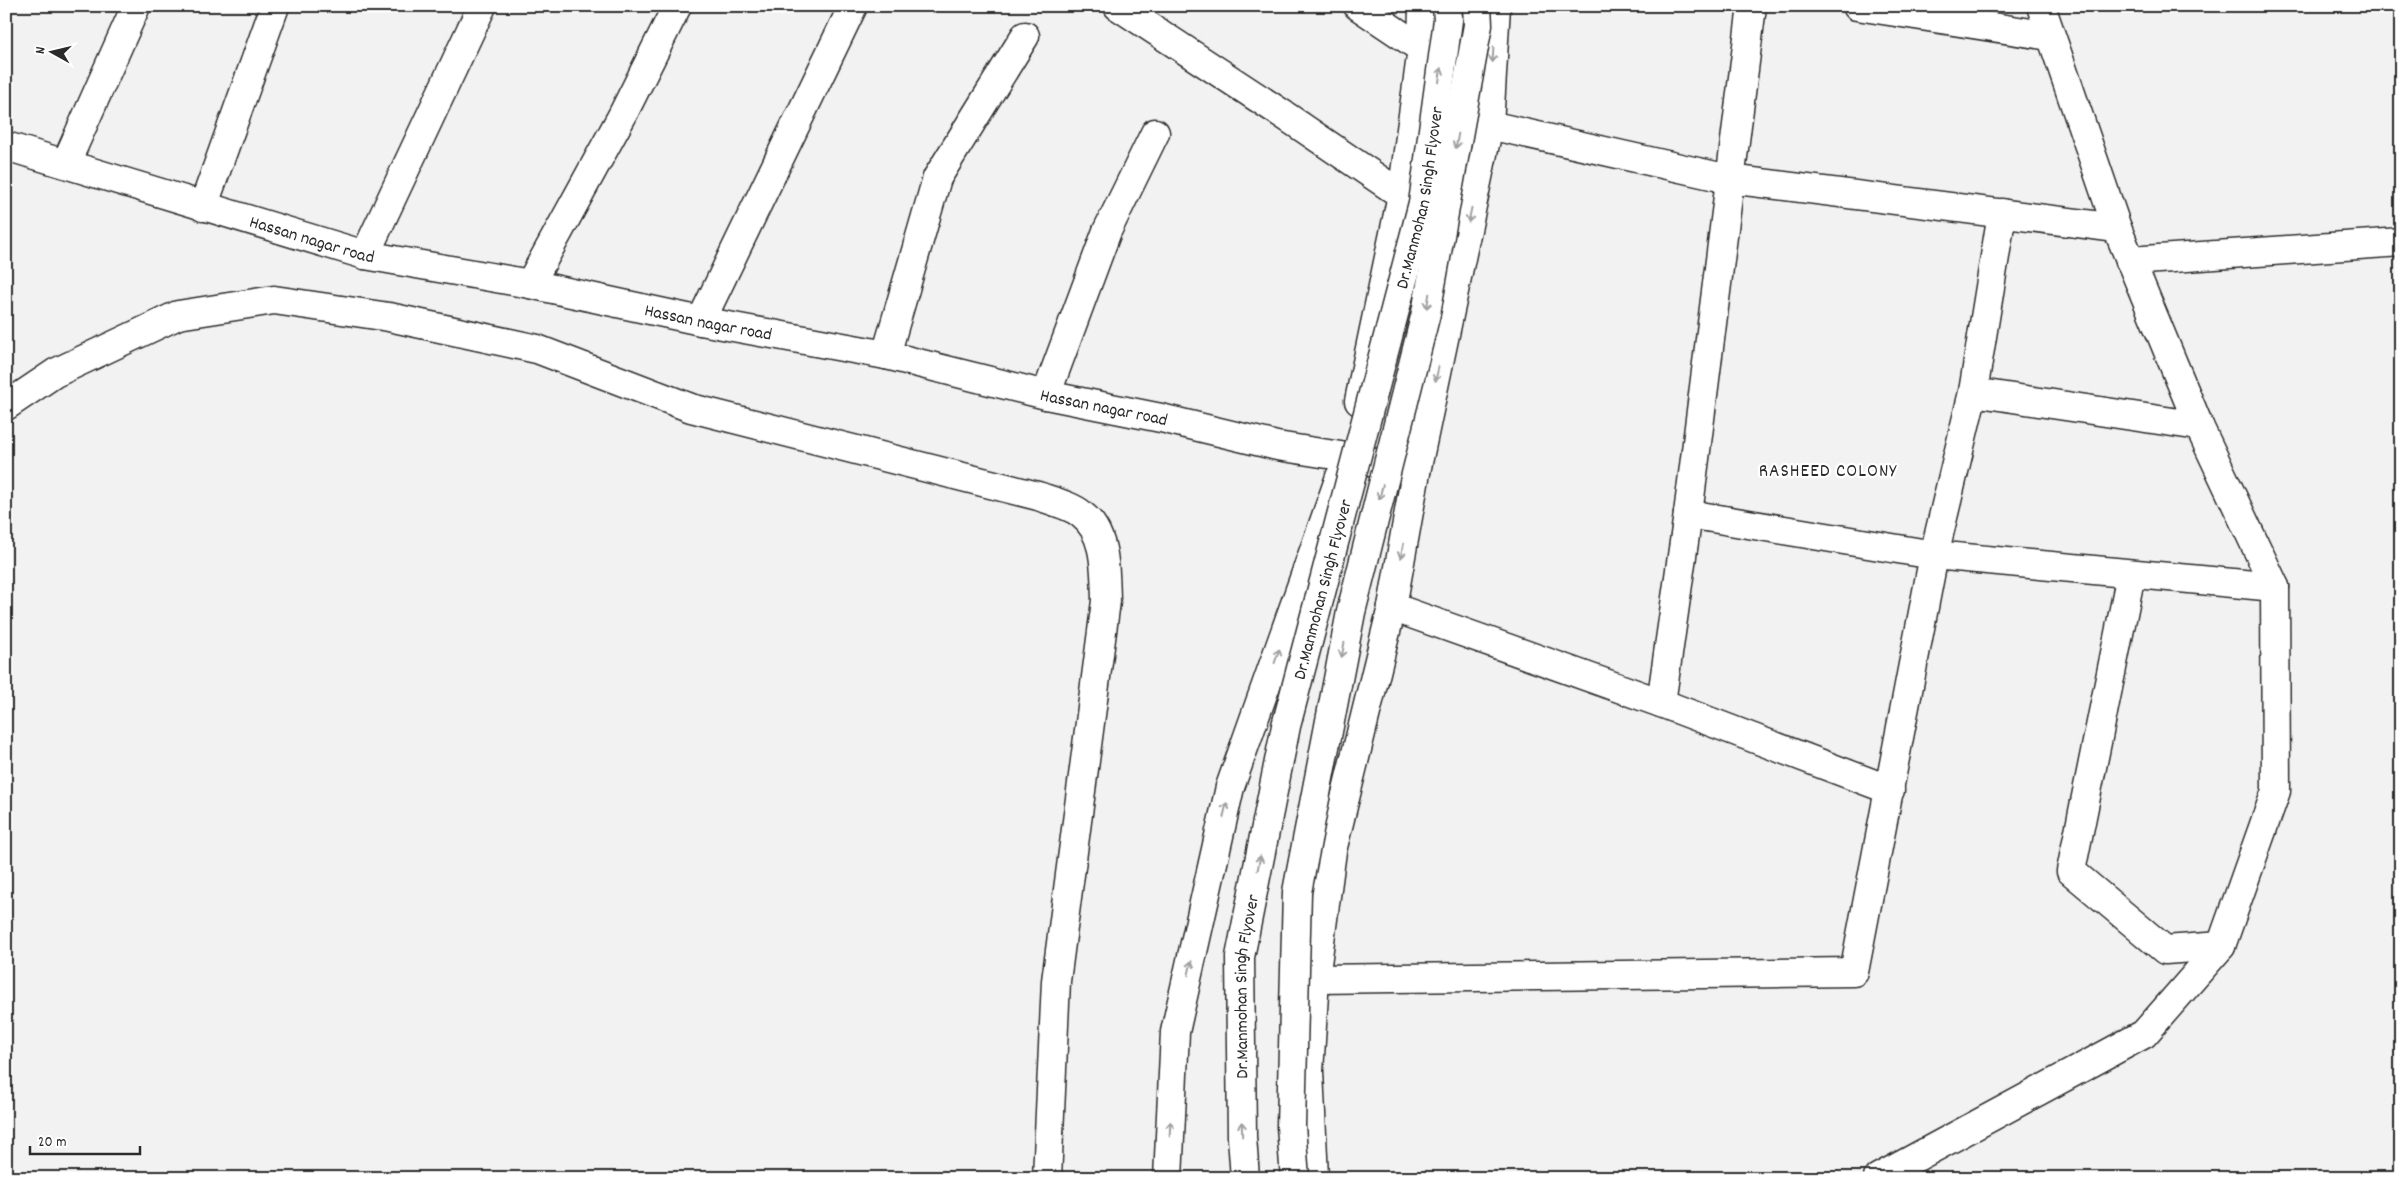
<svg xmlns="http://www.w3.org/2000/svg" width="2407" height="1184" viewBox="0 0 2407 1184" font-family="Dekko,sans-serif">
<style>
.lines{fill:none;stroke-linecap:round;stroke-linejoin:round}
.minor-casing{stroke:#2b2b2b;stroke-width:31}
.major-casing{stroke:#2b2b2b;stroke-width:31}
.minor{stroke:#fff;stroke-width:28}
.major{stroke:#fff;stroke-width:28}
.highway-bridge-casing{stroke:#2b2b2b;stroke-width:31;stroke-linecap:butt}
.highway-bridge{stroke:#fff;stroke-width:28}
.oneway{stroke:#a0a0a0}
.labels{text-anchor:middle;stroke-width:4.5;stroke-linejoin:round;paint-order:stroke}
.street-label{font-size:18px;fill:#2b2b2b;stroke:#fff}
.neighbourhood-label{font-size:19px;letter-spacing:1px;fill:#2b2b2b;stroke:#fff}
</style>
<rect width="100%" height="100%" fill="#f2f2f2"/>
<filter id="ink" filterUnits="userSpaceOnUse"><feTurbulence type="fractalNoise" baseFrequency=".02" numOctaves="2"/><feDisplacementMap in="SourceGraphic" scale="10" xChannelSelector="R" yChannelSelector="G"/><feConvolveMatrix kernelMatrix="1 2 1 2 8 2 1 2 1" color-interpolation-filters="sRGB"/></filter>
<g filter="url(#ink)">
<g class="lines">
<!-- minor casing -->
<g class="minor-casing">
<g id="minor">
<path d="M 1118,6 L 1287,117 L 1402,195"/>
<path d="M 1358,6 L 1422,49"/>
<path d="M 1857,6 L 2050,36"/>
<path d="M 1489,125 L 1729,179 L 2117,228"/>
<path d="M 66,163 L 136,6"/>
<path d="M 203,207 L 275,6"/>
<path d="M 365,255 L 482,6"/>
<path d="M 2130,261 L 2401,242"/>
<path d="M 530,284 L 622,116 L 677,6"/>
<path d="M 701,321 L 853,6"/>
<path d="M 886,355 L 937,178 L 1025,36"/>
<path d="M 1973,392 L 2199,426"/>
<path d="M 1046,395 L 1107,231 L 1155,133"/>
<path d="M 1359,401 L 1402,195 L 1422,49 L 1423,6"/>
<path d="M 6,406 L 55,373 L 178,315 L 274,300 L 389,317 L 537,349 L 691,408 L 1038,496 C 1049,500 1072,506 1081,514 C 1107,533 1105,572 1106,601 L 1056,981 L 1047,1178"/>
<path d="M 1688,514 L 1934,555 L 2275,587"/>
<path d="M 2131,574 L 2071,871 L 2165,950 L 2221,946"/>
<path d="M 1392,607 L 1661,703 L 1890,790"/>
<path d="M 1661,703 L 1688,514 L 1752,6"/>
<path d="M 1315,979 L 1854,972 L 1934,555 L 1973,392 L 2002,213"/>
<path d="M 1168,1178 L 1175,1032 L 1230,787 L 1340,477"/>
<path d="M 1314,1178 L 1309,1071 L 1315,979 L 1332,851 L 1392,607 L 1416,472 L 1489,125 L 1496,6"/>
<path d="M 1878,1178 L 2144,1034 L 2221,946 L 2276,791 L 2275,587 L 2199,426 L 2117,228 L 2041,6"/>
</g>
</g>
<!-- major casing -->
<g class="major-casing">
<g id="major">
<path id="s1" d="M 6,146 L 365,255 L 530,284 L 701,321 L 886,355 L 1046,395 L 1161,418 L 1277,446 L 1347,457 L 1416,472"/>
</g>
</g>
<!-- minor -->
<use href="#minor" class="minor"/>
<!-- major -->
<use href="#major" class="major"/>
<!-- highway-bridge casing -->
<g class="highway-bridge-casing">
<g id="highway-bridge">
<path id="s2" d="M 1245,1178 L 1242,1137 L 1240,957 L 1286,726 L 1423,203 L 1448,20 L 1447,6"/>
<path d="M 1295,1178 L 1291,1126 L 1297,892 L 1351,612 L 1426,313 L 1478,25 L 1477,6"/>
</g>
</g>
<!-- highway-bridge -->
<use href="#highway-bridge" class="highway-bridge"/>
</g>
<!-- one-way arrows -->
<defs><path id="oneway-shaft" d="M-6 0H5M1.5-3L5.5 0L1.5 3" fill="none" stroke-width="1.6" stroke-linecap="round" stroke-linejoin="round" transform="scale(1.25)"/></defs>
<g class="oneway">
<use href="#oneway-shaft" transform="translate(1493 55) rotate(93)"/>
<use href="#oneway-shaft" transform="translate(1440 75) rotate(-82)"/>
<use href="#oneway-shaft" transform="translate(1457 141) rotate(100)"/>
<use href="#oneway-shaft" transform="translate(1470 215) rotate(102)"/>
<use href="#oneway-shaft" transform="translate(1428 301) rotate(100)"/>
<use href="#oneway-shaft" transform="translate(1437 374) rotate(102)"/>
<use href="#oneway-shaft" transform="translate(1381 492) rotate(104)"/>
<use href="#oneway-shaft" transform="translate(1402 551) rotate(100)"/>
<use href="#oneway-shaft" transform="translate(1343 650) rotate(101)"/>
<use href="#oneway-shaft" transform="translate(1277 656) rotate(-71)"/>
<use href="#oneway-shaft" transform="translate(1225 810) rotate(-77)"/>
<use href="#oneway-shaft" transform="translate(1259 863) rotate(-79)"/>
<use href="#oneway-shaft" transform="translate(1190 968) rotate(-77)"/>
<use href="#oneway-shaft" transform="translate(1170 1129) rotate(-87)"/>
<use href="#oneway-shaft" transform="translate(1242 1129) rotate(-91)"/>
</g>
</g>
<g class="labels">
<!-- street labels -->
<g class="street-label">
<text dy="6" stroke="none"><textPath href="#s2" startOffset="1002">Dr.Manmohan Singh Flyover</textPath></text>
<text dy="6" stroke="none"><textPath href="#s1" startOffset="320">Hassan nagar road</textPath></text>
<text dy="6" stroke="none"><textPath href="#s1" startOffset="725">Hassan nagar road</textPath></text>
<text dy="6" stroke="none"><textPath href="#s1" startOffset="1130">Hassan nagar road</textPath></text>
<text dy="6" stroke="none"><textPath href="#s2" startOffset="598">Dr.Manmohan Singh Flyover</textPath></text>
<text dy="6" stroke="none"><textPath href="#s2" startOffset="192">Dr.Manmohan Singh Flyover</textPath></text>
</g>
<!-- neighbourhood labels -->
<g class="neighbourhood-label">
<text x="1828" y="476">RASHEED COLONY</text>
</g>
</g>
<!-- margin -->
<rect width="2407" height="1184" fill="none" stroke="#fff" stroke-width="25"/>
<rect x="12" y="12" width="2382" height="1159" fill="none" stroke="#2b2b2b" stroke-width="2" filter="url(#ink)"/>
<!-- north arrow -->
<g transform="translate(52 52) rotate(278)" stroke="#ffffff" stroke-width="4" paint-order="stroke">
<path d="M0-4L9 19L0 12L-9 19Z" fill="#2b2b2b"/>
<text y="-8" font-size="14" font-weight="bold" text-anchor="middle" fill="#2b2b2b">N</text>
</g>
<!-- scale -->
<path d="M30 1146v8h110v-8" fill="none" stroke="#2b2b2b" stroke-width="2.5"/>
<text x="38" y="1146" font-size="15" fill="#2b2b2b" stroke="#ffffff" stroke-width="4" paint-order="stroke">20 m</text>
</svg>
